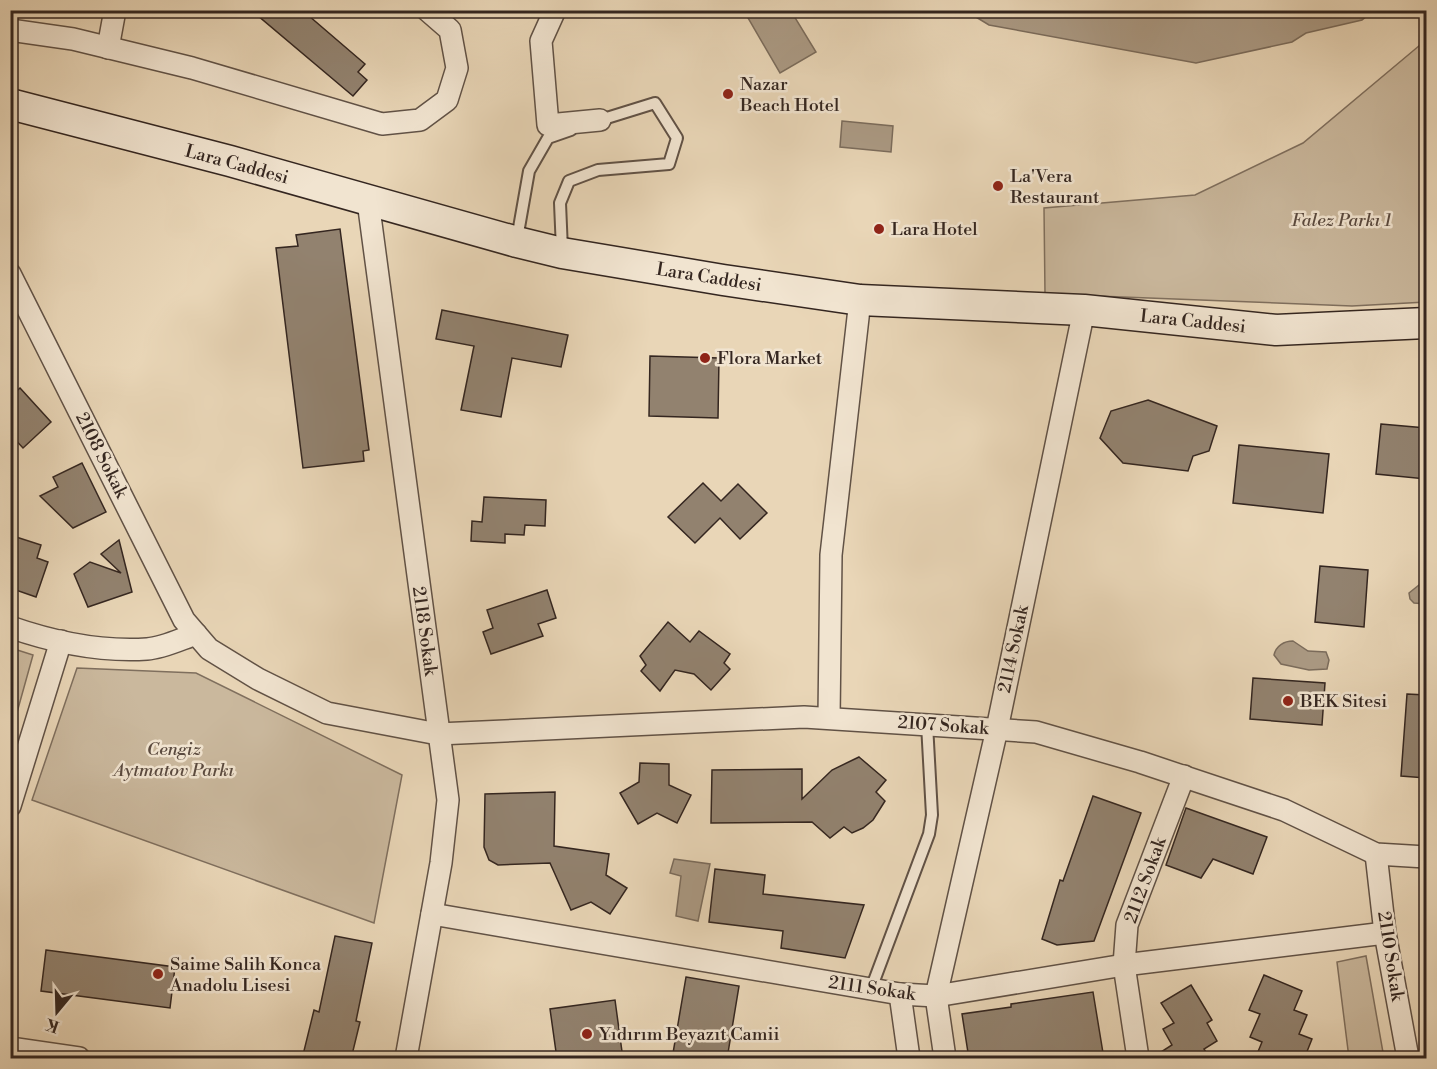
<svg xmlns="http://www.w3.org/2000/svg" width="1437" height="1069" viewBox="0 0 1437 1069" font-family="'Libre Bodoni',serif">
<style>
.green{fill:#cab89d;stroke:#7f6f5e;stroke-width:1.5}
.water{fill:#ab9a84;stroke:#7b6c5c;stroke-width:1.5}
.building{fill:#92826f;stroke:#342620;stroke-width:1.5}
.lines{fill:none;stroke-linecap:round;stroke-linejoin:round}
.lane-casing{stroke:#615246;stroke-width:14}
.street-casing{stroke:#615246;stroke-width:24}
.secondary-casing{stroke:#342620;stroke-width:33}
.lane{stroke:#f1e4d0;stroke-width:10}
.street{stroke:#f1e4d0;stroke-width:21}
.secondary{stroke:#f1e4d0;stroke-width:30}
.poi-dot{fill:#8f2418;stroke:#f1e4d0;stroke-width:2}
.labels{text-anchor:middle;stroke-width:5;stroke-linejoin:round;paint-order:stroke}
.poi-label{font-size:18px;fill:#342620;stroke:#f1e4d0;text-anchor:start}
.street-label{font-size:18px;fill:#342620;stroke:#f1e4d0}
.park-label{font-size:18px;font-style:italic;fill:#5a4a3f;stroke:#f1e4d0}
</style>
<rect width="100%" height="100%" fill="#e9d6b7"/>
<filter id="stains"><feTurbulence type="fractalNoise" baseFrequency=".00333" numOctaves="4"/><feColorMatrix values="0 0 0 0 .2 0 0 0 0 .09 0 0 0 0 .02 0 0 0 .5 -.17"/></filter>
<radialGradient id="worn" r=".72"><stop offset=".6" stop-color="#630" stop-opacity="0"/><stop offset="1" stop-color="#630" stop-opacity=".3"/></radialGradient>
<!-- green -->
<g class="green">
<path d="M 1426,40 L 1426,302 L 1352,306 L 1045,294 L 1044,208 L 1195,195 L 1303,143 Z"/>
<path d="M 11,648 L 33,655 L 11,734 L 10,648 Z"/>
<path d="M 77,668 L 196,673 L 402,775 L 374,923 L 32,800 Z"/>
<path d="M 1366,956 L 1384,1058 L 1349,1058 L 1337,962 Z"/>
</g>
<!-- water -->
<g class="water">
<path d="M 744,11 L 791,11 L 816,52 L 780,73 Z"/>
<path d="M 966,11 L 966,10 L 1373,11 L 1362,20 L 1306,33 L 1292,42 L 1196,63 L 989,25 Z"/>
<path d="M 842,121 L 893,126 L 891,152 L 840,147 Z"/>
<path d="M 1419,585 L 1426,586 L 1426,604 L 1414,603 L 1410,599 L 1409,593 Z"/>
<path d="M 1293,641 L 1308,651 L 1326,652 L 1329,660 L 1327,669 L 1309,670 L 1281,664 L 1274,655 C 1276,646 1284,641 1293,641 Z"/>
<path d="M 674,859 L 710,864 L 698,921 L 676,916 L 681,876 L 670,873 Z"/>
</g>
<!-- building -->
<g class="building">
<path d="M 251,10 L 302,10 L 365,64 L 358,72 L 367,80 L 353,96 Z"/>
<path d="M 340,229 L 369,450 L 363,451 L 364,461 L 303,468 L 276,248 L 298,246 L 296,235 Z"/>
<path d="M 442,310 L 568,335 L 561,367 L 512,358 L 501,417 L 461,410 L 474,346 L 436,339 Z"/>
<path d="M 650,356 L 719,358 L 718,418 L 649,416 Z"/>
<path d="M 20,388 L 51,422 L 23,448 L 10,434 L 10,397 Z"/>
<path d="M 1148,400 L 1217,426 L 1209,451 L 1193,456 L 1188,471 L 1123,463 L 1100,438 L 1111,411 Z"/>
<path d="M 1381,424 L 1426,428 L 1426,479 L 1376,474 Z"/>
<path d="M 1239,445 L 1329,454 L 1323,513 L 1233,503 Z"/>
<path d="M 82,463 L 106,512 L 73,528 L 40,496 L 58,487 L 53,477 Z"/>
<path d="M 703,483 L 721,501 L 738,484 L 767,513 L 740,539 L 720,518 L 695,543 L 668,517 Z"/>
<path d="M 484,497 L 546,500 L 545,526 L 525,525 L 524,535 L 505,534 L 505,543 L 471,541 L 472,521 L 482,522 Z"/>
<path d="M 10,535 L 41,545 L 37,558 L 48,562 L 36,597 L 10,588 Z"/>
<path d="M 119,540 L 132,592 L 88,607 L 74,574 L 90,562 L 121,573 L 101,554 Z"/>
<path d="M 1320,566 L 1368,570 L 1364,627 L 1315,622 Z"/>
<path d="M 547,590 L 556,618 L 538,624 L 543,636 L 491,654 L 483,632 L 493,628 L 487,610 Z"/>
<path d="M 668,622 L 690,642 L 699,631 L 730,654 L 724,663 L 730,669 L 711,690 L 694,674 L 675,670 L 660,691 L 641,671 L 646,665 L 640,656 Z"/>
<path d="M 1253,678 L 1325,683 L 1322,725 L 1250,719 Z"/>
<path d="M 1407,694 L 1426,695 L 1426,778 L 1401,776 Z"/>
<path d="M 859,757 L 886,780 L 876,792 L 885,801 L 873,820 L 863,828 L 852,833 L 844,827 L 830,838 L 812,822 L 711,823 L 712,770 L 802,769 L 802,799 L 832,770 Z"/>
<path d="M 640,763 L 669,764 L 669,785 L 691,795 L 677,823 L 657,813 L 638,824 L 620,793 L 639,782 Z"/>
<path d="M 555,792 L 554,846 L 609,854 L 606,875 L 627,888 L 610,914 L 591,902 L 571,910 L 550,863 L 498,865 L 489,860 L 484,847 L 485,794 Z"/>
<path d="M 1093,796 L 1141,813 L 1094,941 L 1057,945 L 1042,939 L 1060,880 L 1063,881 Z"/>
<path d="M 1186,808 L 1267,837 L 1253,874 L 1213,859 L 1201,878 L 1166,865 Z"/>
<path d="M 715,869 L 765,875 L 763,894 L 864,905 L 845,958 L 781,948 L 783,931 L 709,922 Z"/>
<path d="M 335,936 L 372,943 L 356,1021 L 360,1022 L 351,1059 L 302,1059 L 314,1010 L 319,1012 Z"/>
<path d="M 46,950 L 175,967 L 170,1008 L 41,991 Z"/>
<path d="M 1264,975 L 1302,991 L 1294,1010 L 1307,1015 L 1299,1034 L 1312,1039 L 1304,1059 L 1255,1059 L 1262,1042 L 1250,1037 L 1260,1014 L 1249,1010 Z"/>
<path d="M 686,977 L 739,986 L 727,1059 L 672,1059 Z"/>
<path d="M 1191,985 L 1212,1020 L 1207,1023 L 1217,1041 L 1204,1049 L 1210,1059 L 1150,1059 L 1172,1045 L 1163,1029 L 1174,1023 L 1161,1003 Z"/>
<path d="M 1093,992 L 1104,1059 L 969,1059 L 962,1014 L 1011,1007 L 1011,1004 Z"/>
<path d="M 615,1000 L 623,1059 L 557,1059 L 550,1009 Z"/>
</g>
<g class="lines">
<!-- lane casing -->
<g class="lane-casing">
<g id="lane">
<path d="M 517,239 L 529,171 L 548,138 L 571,130"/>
<path d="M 562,250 L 560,203 L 569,181 L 598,170 L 669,164 L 677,138 L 655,103 L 597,121"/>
<path d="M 871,989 L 929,834 L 932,815 L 927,724"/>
</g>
</g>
<!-- street casing -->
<g class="street-casing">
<g id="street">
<path d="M 555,10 L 541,41 L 548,125 L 600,120"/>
<path d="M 10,30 L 73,39 L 192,68 L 382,124 L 420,120 L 447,100 L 457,68 L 450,30 L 427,10"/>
<path d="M 108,48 L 115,10"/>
<path d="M 368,201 L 448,800 L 441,863 L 406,1058"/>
<path d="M 10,274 L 184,620 L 209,649 L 258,679 L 327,713 L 438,734 L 804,717 L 1036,732 L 1140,762 L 1284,810 L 1376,854 L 1426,857"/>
<path d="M 10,627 C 53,642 101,652 147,649 C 163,648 181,639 196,634"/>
<path d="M 829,718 L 831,555 L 860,300"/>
<path d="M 10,806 L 61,641"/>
<path d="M 1376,854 L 1385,933 L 1408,1058"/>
<path d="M 432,914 L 900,994 L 936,996 L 1124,965 L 1385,933"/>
<path d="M 900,994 L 909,1058"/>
<path d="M 10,1048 L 79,1058"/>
<path d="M 945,1058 L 936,996 L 997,729 L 1084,310"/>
<path d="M 1138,1058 L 1124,965 L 1127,925 L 1184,776"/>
</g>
</g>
<!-- secondary casing -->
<g class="secondary-casing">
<path id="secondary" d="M 10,104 L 230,161 L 517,242 L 562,253 L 723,280 L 860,300 L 1084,310 L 1276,330 L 1426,323"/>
</g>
<!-- lane -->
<use href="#lane" class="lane"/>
<!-- street -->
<use href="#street" class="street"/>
<!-- secondary -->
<use href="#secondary" class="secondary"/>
</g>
<!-- markers -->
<g class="poi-dot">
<circle cx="728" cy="94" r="6"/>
<circle cx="998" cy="186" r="6"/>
<circle cx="879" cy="229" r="6"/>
<circle cx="705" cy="358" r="6"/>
<circle cx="1288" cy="701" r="6"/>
<circle cx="158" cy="974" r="6"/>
<circle cx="587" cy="1034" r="6"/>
</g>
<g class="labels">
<!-- poi labels -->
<g class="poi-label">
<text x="740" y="90">Nazar<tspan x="740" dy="21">Beach Hotel</tspan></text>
<text x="1010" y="182">La'Vera<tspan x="1010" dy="21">Restaurant</tspan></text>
<text x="891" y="235">Lara Hotel</text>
<text x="717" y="364">Flora Market</text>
<text x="1300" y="707">BEK Sitesi</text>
<text x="170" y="970">Saime Salih Konca<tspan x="170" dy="21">Anadolu Lisesi</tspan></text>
<text x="599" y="1040">Yıdırım Beyazıt Camii</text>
</g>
<!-- street labels -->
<g class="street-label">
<text transform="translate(237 164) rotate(15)" y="6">Lara Caddesi</text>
<text transform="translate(709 277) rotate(9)" y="6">Lara Caddesi</text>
<text transform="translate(1193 321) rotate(6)" y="6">Lara Caddesi</text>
<text transform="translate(102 455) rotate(63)" y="6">2108 Sokak</text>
<text transform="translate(425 631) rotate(82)" y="6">2118 Sokak</text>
<text transform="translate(1013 649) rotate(-78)" y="6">2114 Sokak</text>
<text transform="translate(943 725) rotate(4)" y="6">2107 Sokak</text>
<text transform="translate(1145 880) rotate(-70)" y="6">2112 Sokak</text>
<text transform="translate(1391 956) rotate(81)" y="6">2110 Sokak</text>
<text transform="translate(872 988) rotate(8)" y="6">2111 Sokak</text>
</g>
<!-- park labels -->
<g class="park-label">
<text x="1341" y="226">Falez Parkı 1</text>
<text x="174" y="755">Cengiz<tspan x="174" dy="21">Aytmatov Parkı</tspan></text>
</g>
</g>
<!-- margin -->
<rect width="1437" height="1069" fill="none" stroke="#e9d6b7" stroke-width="36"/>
<rect x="12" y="12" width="1413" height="1045" fill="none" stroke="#342620" stroke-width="3"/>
<rect x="18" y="18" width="1401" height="1033" fill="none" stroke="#342620" stroke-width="1.5"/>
<!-- north arrow -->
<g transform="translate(57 1012) rotate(199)" stroke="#f1e4d0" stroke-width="4.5" paint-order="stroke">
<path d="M0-4.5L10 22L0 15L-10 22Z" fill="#342620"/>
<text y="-9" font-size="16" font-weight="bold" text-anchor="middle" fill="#342620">K</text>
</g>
<rect width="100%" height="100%" filter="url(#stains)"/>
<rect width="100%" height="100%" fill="url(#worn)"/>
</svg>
